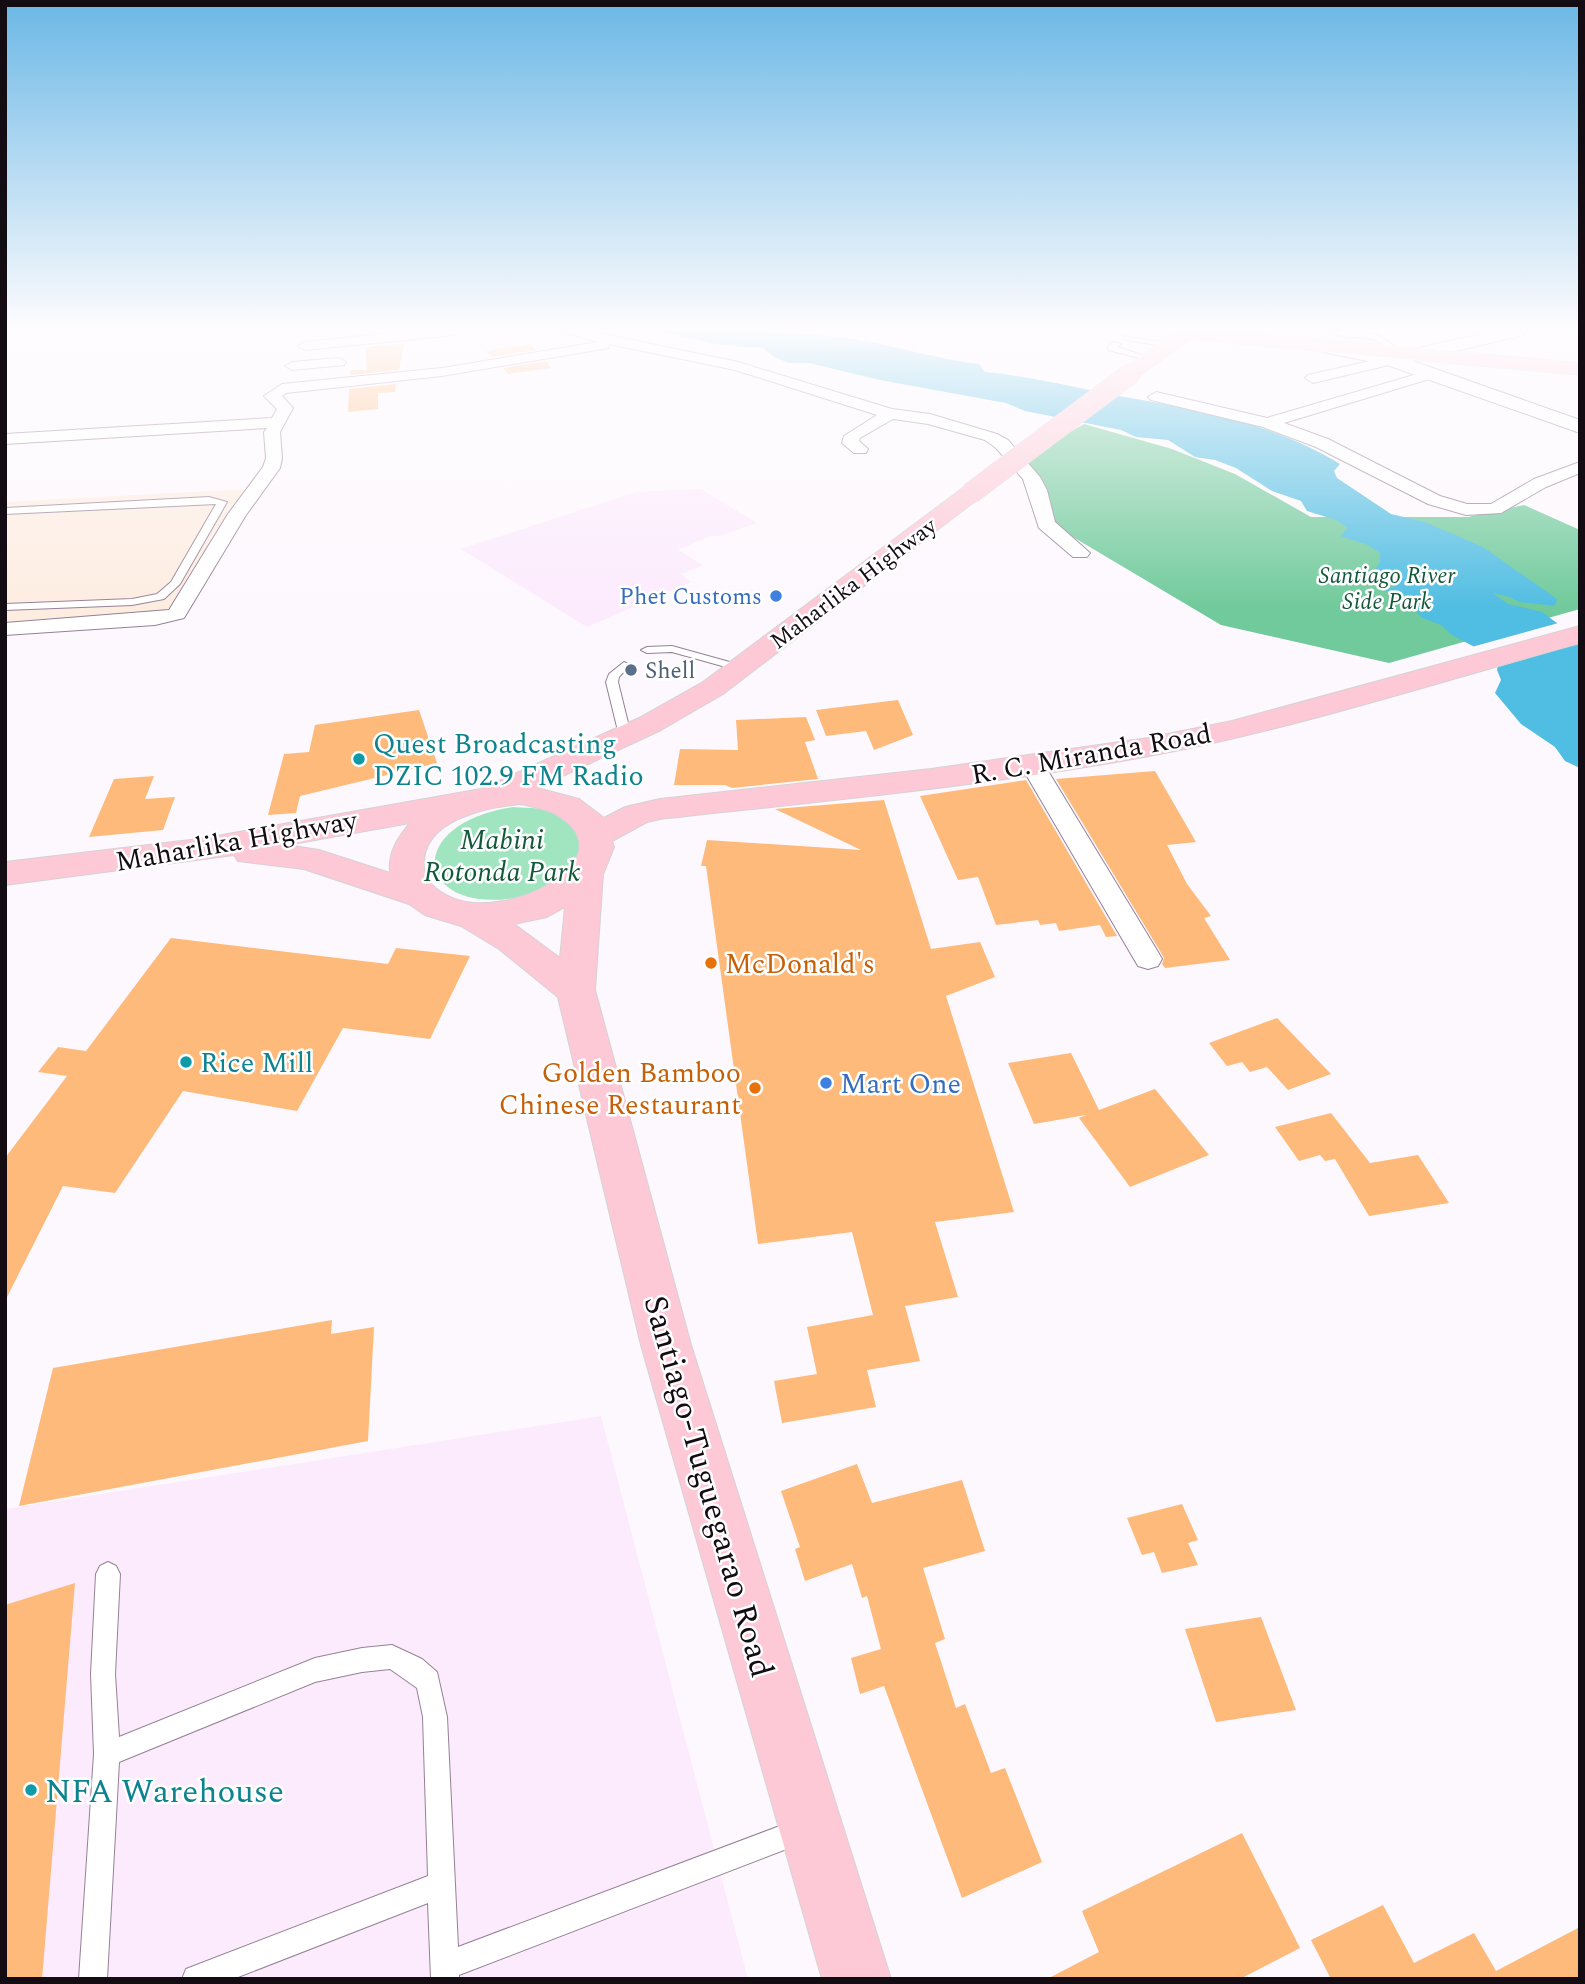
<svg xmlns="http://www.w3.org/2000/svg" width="1585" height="1984" viewBox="0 0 1585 1984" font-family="Spectral,serif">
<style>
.commercial{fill:#fdede1}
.built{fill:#fcebfd}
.green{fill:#a0e5bf}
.forest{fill:#70ca9b}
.water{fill:#50bde2}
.pier{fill:#fdf8fd}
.building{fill:#fdba7b}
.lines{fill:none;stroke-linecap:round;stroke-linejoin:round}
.service-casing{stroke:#958196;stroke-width:2}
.minor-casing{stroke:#958196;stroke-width:2}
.tertiary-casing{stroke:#958196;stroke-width:2}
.primary-casing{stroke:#d5d3d5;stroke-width:2}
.service{fill:#fff;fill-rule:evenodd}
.minor{fill:#fff;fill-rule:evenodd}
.tertiary{fill:#fff;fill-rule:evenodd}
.primary{fill:#fdc9d6;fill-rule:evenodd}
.primary-bridge-casing{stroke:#d5d3d5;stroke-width:22;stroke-linecap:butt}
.primary-bridge{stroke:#fdc9d6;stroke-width:21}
.shop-dot{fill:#3f7fe0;stroke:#fff;stroke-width:2.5}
.service-dot{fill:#5c6f8a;stroke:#fff;stroke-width:2.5}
.culture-dot{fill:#0f9aa8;stroke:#fff;stroke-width:2.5}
.food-dot{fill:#e8710a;stroke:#fff;stroke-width:2.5}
.labels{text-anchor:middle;stroke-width:5;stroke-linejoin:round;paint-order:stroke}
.far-park-label{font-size:23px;font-style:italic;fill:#12583a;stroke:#fff}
.far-street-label{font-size:23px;fill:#130c13;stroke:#fff}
.far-shop-label{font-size:23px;fill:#366cbe;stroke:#fff;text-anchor:end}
.far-service-label{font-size:23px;fill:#4e5e75;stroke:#fff;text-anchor:start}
.culture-label{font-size:28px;fill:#0d838f;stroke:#fff;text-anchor:start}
.street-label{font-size:28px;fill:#130c13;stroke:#fff}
.park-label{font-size:28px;font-style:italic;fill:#12583a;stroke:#fff}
.food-label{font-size:28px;fill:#c56008;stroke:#fff;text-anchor:start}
.shop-label{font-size:28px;fill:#366cbe;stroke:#fff;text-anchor:start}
.near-street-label{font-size:33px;fill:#130c13;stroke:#fff}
.near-culture-label{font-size:33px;fill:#0d838f;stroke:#fff;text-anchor:start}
</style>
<rect width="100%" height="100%" fill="#fdf8fd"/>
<!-- commercial -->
<path class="commercial" d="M 248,489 L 213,534 L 176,612 L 5,623 L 5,502 Z"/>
<!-- built -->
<g class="built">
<path d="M 701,489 L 757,523 L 719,536 L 710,536 L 678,550 L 703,565 L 681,574 L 691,582 L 587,627 L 461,549 L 636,492 Z"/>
<path d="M 601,1416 L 748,1979 L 5,1979 L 5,1509 Z"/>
</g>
<!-- green -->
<path class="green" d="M 513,807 C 522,808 531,807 540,809 C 562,814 592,835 577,861 C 574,867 567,872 563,877 C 553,888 535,895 520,897 C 417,917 399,825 513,807 Z"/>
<!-- forest -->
<path class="forest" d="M 1084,424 L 1172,449 L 1235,474 L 1311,517 L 1468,517 L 1524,505 L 1580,530 L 1580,609 L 1389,663 L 1221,625 L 1041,518 L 1033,509 L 1016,463 Z"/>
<!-- water -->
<path class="water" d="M 658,331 C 723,331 787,330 852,339 C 895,345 935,359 979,364 L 985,372 C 1038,377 1089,391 1142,400 C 1210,412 1281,427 1340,464 L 1334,471 L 1337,478 L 1391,514 L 1425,522 L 1483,547 L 1557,599 L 1555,606 L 1519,602 L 1509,597 L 1493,593 L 1508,604 L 1542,612 L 1580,640 L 1580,768 L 1565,761 L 1555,747 L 1521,724 L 1495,693 L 1501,680 L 1497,670 L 1499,660 L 1452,635 L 1441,625 L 1421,617 L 1411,606 L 1413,600 L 1406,595 L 1384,591 L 1398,585 L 1380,579 L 1375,570 L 1380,562 L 1380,553 L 1368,545 L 1340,536 L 1348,528 L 1336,520 L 1307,511 L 1301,501 L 1272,491 L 1236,468 L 1215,460 L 1195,457 L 1168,440 L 1136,437 L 1121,430 L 1025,411 L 1006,403 L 880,380 L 809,363 L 789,363 L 774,357 L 763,348 L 720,345 Z"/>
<!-- pier -->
<path class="pier" d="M 1562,622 L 1580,635 L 1580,643 L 1494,668 L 1495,662 L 1468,648 Z"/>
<!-- building -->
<g class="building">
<path d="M 404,344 L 399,370 L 350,375 L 350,370 L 367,370 L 365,347 Z"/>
<path d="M 531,344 L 536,350 L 492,357 L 486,351 Z"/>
<path d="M 546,361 L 551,368 L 508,374 L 503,368 Z"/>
<path d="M 396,384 L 395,392 L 378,393 L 378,409 L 348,412 L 349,389 Z"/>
<path d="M 898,700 L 913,735 L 874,750 L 866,731 L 826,736 L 816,710 Z"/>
<path d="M 419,710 L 437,763 L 300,796 L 296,813 L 268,815 L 284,754 L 309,752 L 315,725 Z"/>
<path d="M 806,717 L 815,740 L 805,742 L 818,779 L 732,788 L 725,785 L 674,785 L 680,749 L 738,750 L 736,720 Z"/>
<path d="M 1155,771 L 1196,842 L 1167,845 L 1187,884 L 1211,916 L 1204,918 L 1230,960 L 1165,968 L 1162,964 L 1164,958 L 1160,951 L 1056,779 Z"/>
<path d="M 154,776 L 145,799 L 175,797 L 163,830 L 89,837 L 114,779 Z"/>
<path d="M 1026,780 L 1117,936 L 1106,937 L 1100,925 L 1059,931 L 1056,923 L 1040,925 L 1038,920 L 996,925 L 978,877 L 958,880 L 920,796 Z"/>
<path d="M 884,800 L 931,949 L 980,942 L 995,977 L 946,996 L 1014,1212 L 935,1222 L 958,1297 L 905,1306 L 920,1361 L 867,1370 L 876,1407 L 782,1423 L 774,1381 L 817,1374 L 807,1327 L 873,1315 L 852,1232 L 758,1244 L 706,866 L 701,866 L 707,840 L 861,850 L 775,809 Z"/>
<path d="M 171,938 L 388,964 L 396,948 L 470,956 L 430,1039 L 343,1028 L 297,1111 L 183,1091 L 115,1193 L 63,1186 L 5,1301 L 5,1158 L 67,1076 L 38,1072 L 58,1047 L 86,1051 Z"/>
<path d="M 1277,1018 L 1331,1074 L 1288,1090 L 1267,1067 L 1250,1072 L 1242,1062 L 1227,1066 L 1209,1043 Z"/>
<path d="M 1071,1053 L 1099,1110 L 1155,1089 L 1209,1155 L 1130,1187 L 1079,1118 L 1086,1115 L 1034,1124 L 1008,1063 Z"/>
<path d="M 1331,1113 L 1370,1163 L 1418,1155 L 1449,1203 L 1369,1216 L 1335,1159 L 1325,1161 L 1320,1155 L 1299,1161 L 1275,1127 Z"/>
<path d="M 332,1320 L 331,1334 L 374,1327 L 368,1441 L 19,1506 L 53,1368 Z"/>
<path d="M 857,1464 L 872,1503 L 962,1480 L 985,1551 L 923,1568 L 945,1639 L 935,1643 L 956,1708 L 965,1704 L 991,1773 L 1005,1768 L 1042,1862 L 962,1898 L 884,1686 L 860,1694 L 851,1658 L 881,1649 L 867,1596 L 862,1598 L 852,1564 L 805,1581 L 795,1549 L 800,1547 L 781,1491 Z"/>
<path d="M 1182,1504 L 1198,1540 L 1188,1543 L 1198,1565 L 1162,1573 L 1154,1552 L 1142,1555 L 1127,1518 Z"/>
<path d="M 75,1583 L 42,1979 L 5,1979 L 5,1605 Z"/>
<path d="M 1261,1617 L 1296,1710 L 1216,1722 L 1185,1629 Z"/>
<path d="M 1242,1833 L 1300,1948 L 1240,1979 L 1047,1979 L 1099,1952 L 1082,1911 Z"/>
<path d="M 1383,1905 L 1414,1963 L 1474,1933 L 1496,1971 L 1580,1927 L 1580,1979 L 1331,1979 L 1311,1940 Z"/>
</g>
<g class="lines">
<!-- service casing -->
<g class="service-casing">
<g id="service">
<path d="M 1329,331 C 1359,331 1381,328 1401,354 L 1394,356 C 1370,326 1356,345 1329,331 Z"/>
<path d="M 1123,336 L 1170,343 L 1174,345 L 1170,347 L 1126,340 Z"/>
<path d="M 1114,342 L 1121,344 L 1117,347 L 1155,359 L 1151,361 L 1108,350 L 1108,346 Z"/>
<path d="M 209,497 L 227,502 L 180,584 L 164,599 L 132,605 L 5,610 L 5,604 L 132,599 L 157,594 L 171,582 L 216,504 L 5,514 L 5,508 Z"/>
<path d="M 672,646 L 744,666 L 746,668 L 740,671 L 672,652 L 647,653 L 641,650 L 647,647 Z"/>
<path d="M 624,662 L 630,665 L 619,677 L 618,682 L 631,735 L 625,739 L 619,735 L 606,682 L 609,674 Z"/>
<path d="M 108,1562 L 116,1566 L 120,1574 L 115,1674 L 119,1737 L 315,1658 L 362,1648 L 392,1645 L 422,1659 L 437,1672 L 447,1717 L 458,1947 L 801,1818 L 810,1822 L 814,1831 L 810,1840 L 459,1975 L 459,1979 L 431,1979 L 428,1903 L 233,1979 L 182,1979 L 186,1969 L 428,1876 L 423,1717 L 417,1688 L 390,1669 L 362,1672 L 315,1682 L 119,1762 L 107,1979 L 79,1979 L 94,1754 L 91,1674 L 96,1574 L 100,1566 Z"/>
</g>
</g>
<!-- minor casing -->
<g class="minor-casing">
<g id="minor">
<path d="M 409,331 L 461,331 L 454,335 L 305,350 L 298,346 L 305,342 Z"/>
<path d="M 560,331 L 589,331 L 738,362 L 892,409 L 930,414 L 997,434 L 1008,440 L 1040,477 L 1047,490 L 1055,522 L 1090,553 L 1087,557 L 1073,557 L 1039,528 L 1023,479 L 996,448 L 985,440 L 928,424 L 893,419 L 860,438 L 859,441 L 868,449 L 866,453 L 854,453 L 842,443 L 844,436 L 877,415 L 735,370 L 609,344 L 608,348 L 603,349 L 442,376 L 286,393 L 282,396 L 293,408 L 280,432 L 282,458 L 280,468 L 246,515 L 184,618 L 155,625 L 5,635 L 5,623 L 169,610 L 228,514 L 263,467 L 266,458 L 264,432 L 267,428 L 5,444 L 5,434 L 272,418 L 277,409 L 264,396 L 282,384 L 442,368 L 598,342 Z"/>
<path d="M 1392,356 L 1399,360 L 1397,363 L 1313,383 L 1305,378 L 1308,375 Z"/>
<path d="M 339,358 L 346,362 L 344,365 L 292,370 L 285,366 L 292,362 Z"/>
<path d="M 1431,370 L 1438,374 L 1436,377 L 1284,423 L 1328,439 L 1440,496 L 1467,504 L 1491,504 L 1534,479 L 1580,462 L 1580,473 L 1546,487 L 1501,513 L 1466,515 L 1428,504 L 1316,447 L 1263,427 L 1151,400 L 1148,397 L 1156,392 L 1267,418 Z"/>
<path d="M 1033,759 L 1042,761 L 1045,766 L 1158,952 L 1162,959 L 1158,966 L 1148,969 L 1138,966 L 1021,766 L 1024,761 Z"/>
</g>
</g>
<!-- tertiary casing -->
<g class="tertiary-casing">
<path id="tertiary" d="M 1493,331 L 1527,331 L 1524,335 L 1413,361 L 1580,420 L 1580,433 L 1387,365 L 1323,352 L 1321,348 L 1330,342 L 1392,354 Z"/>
</g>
<!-- primary casing -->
<g class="primary-casing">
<g id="primary">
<path d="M 1177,331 L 1227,331 L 1580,363 L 1580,375 L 1190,339 L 1138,377 L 1124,377 L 1121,373 L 1124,369 Z"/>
<path d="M 971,486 L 979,488 L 983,493 L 979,498 L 723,694 L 661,730 L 537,788 L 579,799 L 604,818 L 625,807 L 660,799 L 931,769 L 1148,738 L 1232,721 L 1580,626 L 1580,643 C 1437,682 1295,729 1149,756 C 988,786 823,801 660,819 L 647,822 L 612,841 L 614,847 L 603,874 L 595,990 L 691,1345 L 891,1979 L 822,1979 L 641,1345 L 558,997 L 499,949 L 461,926 L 425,915 L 409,904 L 304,869 L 238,861 L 234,855 L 5,885 L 5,862 L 199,839 L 481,789 L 639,718 L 703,682 L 963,488 ZM 521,804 C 533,807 548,809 557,815 C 630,859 507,922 452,898 C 439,892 425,882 424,868 C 420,820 486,807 521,804 ZM 410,823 C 397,839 388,852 390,873 L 319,850 L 287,845 ZM 565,907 L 560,958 L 514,924 L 547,917 Z"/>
</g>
</g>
<!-- service -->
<use href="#service" class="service"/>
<!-- minor -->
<use href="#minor" class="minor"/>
<!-- tertiary -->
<use href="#tertiary" class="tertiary"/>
<!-- primary -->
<use href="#primary" class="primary"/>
<!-- primary-bridge casing -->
<g class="primary-bridge-casing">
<path id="primary-bridge" d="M 971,493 L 1131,373"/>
</g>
<!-- primary-bridge -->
<use href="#primary-bridge" class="primary-bridge"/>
</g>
<!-- sky -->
<linearGradient id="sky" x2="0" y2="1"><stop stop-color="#6bb8e6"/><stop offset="0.54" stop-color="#fefcfe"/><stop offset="1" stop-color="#fefcfe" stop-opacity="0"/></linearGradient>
<rect width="1585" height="609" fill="url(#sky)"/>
<!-- markers -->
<g class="shop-dot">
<circle cx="776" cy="596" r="7"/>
<circle cx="826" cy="1083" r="7"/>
</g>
<circle class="service-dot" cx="631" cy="670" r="7"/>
<g class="culture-dot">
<circle cx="359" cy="759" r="7"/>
<circle cx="186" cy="1062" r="7"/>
<circle cx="31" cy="1790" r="7"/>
</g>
<g class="food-dot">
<circle cx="711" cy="963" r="7"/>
<circle cx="755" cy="1088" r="7"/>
</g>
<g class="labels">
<!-- far-park labels -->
<g class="far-park-label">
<text x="1387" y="583">Santiago River<tspan x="1387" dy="26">Side Park</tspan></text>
</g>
<!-- far-street labels -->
<g class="far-street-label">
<text transform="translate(853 583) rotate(-37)" y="8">Maharlika Highway</text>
</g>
<!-- far-shop labels -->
<g class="far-shop-label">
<text x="762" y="604">Phet Customs</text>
</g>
<!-- far-service labels -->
<g class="far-service-label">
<text x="645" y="678">Shell</text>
</g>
<!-- culture labels -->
<g class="culture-label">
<text x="373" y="753">Quest Broadcasting<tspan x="373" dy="32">DZIC 102.9 FM Radio</tspan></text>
<text x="200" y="1072">Rice Mill</text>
</g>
<!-- street labels -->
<g class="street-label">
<text transform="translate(1091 753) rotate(-10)" y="10">R. C. Miranda Road</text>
<text transform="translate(236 840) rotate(-10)" y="10">Maharlika Highway</text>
</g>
<!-- park labels -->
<g class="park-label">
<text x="502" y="849">Mabini<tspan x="502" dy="32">Rotonda Park</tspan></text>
</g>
<!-- food labels -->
<g class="food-label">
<text x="725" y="973">McDonald's</text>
<text x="741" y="1082" text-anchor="end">Golden Bamboo<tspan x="741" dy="32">Chinese Restaurant</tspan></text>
</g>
<!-- shop labels -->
<g class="shop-label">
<text x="840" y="1093">Mart One</text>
</g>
<!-- near-street labels -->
<g class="near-street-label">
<text transform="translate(710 1486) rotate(74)" y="12">Santiago-Tuguegarao Road</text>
</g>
<!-- near-culture labels -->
<g class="near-culture-label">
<text x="45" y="1802">NFA Warehouse</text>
</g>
</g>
<!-- border -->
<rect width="1585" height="1984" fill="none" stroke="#130c13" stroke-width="14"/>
</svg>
